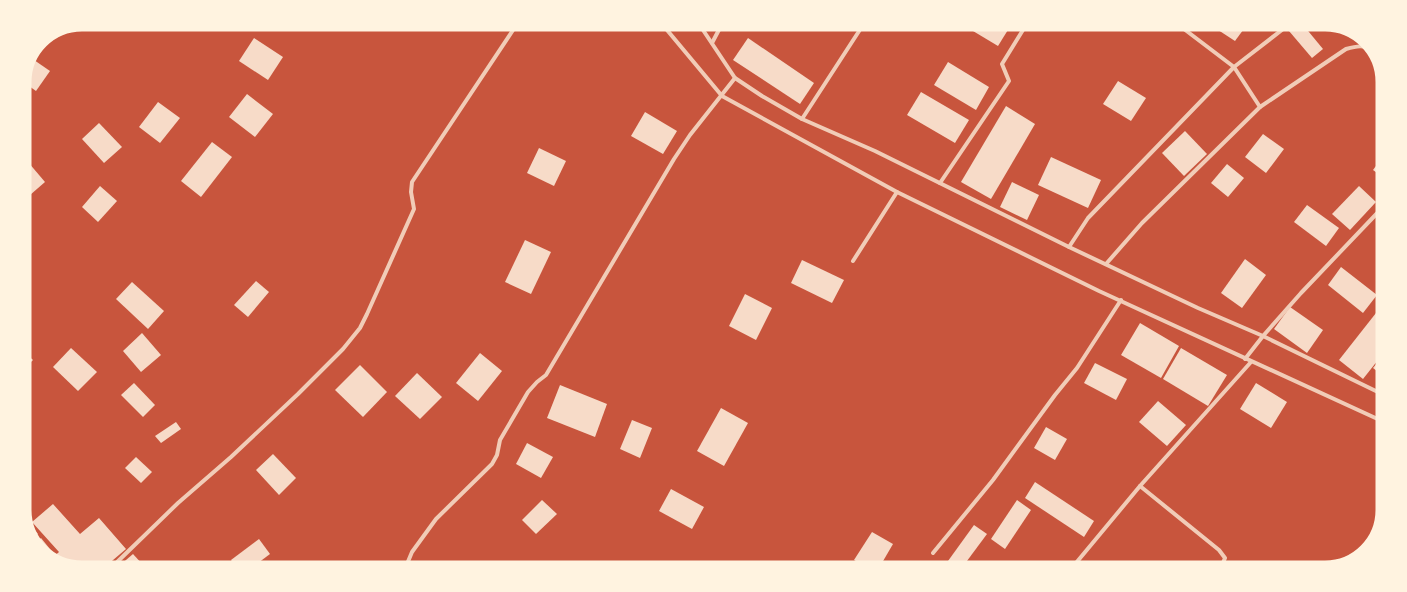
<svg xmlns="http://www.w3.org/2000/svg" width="1407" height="592" viewBox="0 0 1407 592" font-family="'DejaVu Sans',sans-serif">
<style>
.building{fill:#f7dbc8}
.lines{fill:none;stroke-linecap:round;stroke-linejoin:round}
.minor{stroke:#f1ccb7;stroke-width:4}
.rim{fill:none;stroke:#fff3e0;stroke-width:5}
</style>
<rect width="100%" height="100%" fill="#c8553d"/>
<!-- building -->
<g class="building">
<path d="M 963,25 L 1011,25 L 998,46 Z"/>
<path d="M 1212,26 L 1246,26 L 1235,41 Z"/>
<path d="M 1294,26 L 1304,26 L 1323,49 L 1312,58 L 1289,31 Z"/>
<path d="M 254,38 L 283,57 L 268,80 L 239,61 Z"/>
<path d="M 748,38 L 814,83 L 800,104 L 733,60 Z"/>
<path d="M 34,60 L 50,71 L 36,91 L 22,81 L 24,74 Z"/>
<path d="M 948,62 L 989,87 L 976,110 L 934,85 Z"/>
<path d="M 1118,81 L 1146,98 L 1131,121 L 1103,104 Z"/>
<path d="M 921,92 L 969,120 L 955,143 L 907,115 Z"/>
<path d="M 247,94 L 273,114 L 255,137 L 229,117 Z"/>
<path d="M 158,102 L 180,118 L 160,143 L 139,127 Z"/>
<path d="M 1006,106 L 1035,124 L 991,199 L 961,182 Z"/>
<path d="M 645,112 L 677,131 L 663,154 L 631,136 Z"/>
<path d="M 99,123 L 122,147 L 104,163 L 82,139 Z"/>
<path d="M 1185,131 L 1207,154 L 1184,176 L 1162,153 Z"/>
<path d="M 1263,134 L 1284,149 L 1266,173 L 1245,157 Z"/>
<path d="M 212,142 L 232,157 L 201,197 L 181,181 Z"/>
<path d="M 539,148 L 566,161 L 554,186 L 527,173 Z"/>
<path d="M 1384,155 L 1384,178 L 1373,170 Z"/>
<path d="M 1051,157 L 1101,180 L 1088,208 L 1038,185 Z"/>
<path d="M 28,162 L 45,182 L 22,202 L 22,167 Z"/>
<path d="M 1227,164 L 1244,178 L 1228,197 L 1211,183 Z"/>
<path d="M 1012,182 L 1039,195 L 1027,220 L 1000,207 Z"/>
<path d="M 100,186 L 117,201 L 98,222 L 82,207 Z"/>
<path d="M 1359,186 L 1376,202 L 1350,230 L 1332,214 Z"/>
<path d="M 1307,205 L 1339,228 L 1326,246 L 1294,222 Z"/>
<path d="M 525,240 L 551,252 L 531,294 L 505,282 Z"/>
<path d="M 1245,259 L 1266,275 L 1242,308 L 1221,293 Z"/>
<path d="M 802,260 L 844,280 L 832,303 L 791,283 Z"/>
<path d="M 1341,267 L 1377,295 L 1363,313 L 1328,285 Z"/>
<path d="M 256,281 L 269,292 L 248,317 L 234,305 Z"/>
<path d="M 132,282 L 164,311 L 148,329 L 116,299 Z"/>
<path d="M 745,294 L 772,308 L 756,340 L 729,326 Z"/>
<path d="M 1290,307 L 1323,330 L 1307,353 L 1274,329 Z"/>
<path d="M 1376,313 L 1383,318 L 1382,355 L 1363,379 L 1339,360 Z"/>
<path d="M 1140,323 L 1179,346 L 1161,378 L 1121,355 Z"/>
<path d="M 142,333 L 161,355 L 141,372 L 123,351 Z"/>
<path d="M 71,348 L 97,372 L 78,391 L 53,367 Z"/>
<path d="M 1181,348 L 1227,375 L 1208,406 L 1163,379 Z"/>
<path d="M 22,350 L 33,360 L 22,371 Z"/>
<path d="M 480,353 L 502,371 L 478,401 L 456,383 Z"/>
<path d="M 1382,357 L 1382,375 L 1373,368 Z"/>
<path d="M 1095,363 L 1127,379 L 1116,400 L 1084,383 Z"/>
<path d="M 360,365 L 387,392 L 363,417 L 335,390 Z"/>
<path d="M 417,373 L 442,397 L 420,419 L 395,396 Z"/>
<path d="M 134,383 L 155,405 L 143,417 L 121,395 Z"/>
<path d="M 1256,383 L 1287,402 L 1271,428 L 1240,409 Z"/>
<path d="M 560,385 L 607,404 L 595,437 L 547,418 Z"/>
<path d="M 1158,401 L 1186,425 L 1167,446 L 1139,422 Z"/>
<path d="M 721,408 L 748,423 L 724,466 L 697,451 Z"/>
<path d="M 632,420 L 652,428 L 640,458 L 620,449 Z"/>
<path d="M 176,422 L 181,429 L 161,443 L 155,436 Z"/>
<path d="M 1046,427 L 1067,439 L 1055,460 L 1034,448 Z"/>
<path d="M 527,443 L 553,457 L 541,478 L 516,464 Z"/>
<path d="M 273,454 L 296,478 L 279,495 L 256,470 Z"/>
<path d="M 136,457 L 152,472 L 141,483 L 125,468 Z"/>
<path d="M 1035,482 L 1094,521 L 1084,537 L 1025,498 Z"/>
<path d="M 671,489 L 704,507 L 692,529 L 659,511 Z"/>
<path d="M 542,500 L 557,514 L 536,534 L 522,520 Z"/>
<path d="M 1017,500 L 1031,510 L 1005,549 L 991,539 Z"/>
<path d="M 53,504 L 80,534 L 99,518 L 126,549 L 106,566 L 59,565 L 51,559 L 59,552 L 32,522 Z"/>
<path d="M 24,518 L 38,534 L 32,539 Z"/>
<path d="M 1381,524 L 1380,533 L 1369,547 L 1366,546 Z"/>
<path d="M 974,525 L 987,534 L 961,569 L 959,569 L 948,561 Z"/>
<path d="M 872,532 L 893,544 L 879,568 L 868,568 L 854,560 Z"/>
<path d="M 41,538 L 54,554 L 49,558 L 34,546 L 34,544 Z"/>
<path d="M 259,539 L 270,554 L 254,566 L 235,566 L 231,560 Z"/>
<path d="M 133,554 L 144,566 L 119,566 Z"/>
<path d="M 1011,562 L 1020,569 L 1005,569 Z"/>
</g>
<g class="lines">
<!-- minor -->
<g class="minor">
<path d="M 662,24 L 722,96 L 897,192 L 1099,291 L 1382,421"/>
<path d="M 699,24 L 735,78 L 762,96 L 802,119 L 875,151 L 1069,247 L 1198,308 L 1263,336 L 1382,394"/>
<path d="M 712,43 L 722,24"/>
<path d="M 1260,107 L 1234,67 L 1287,26"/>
<path d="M 802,119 L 863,25"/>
<path d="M 940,183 L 1009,81 L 1002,64 L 1026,25"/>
<path d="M 1069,247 L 1088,218 L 1234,67 L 1180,26"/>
<path d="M 853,261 L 897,192"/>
<path d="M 1106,264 L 1142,223 L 1260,107 L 1346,49 C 1357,46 1363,45 1374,49"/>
<path d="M 1245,359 L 1263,336 L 1301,293 L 1384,206"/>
<path d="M 1140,486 L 1219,550 L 1225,558 L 1220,570"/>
<path d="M 933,553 L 993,480 L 1055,395 L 1077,368 L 1121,300"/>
<path d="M 113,566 L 178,503 L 231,457 L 298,394 L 343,349 L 360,328 L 367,314 L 414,209 L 411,192 L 412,182 L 517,24"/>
<path d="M 405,567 L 407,564 L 412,552 L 436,519 L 492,464 L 497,455 L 500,440 L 528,392 L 537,382 L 546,375 L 674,159 L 690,135 L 735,78"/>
<path d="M 1071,569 L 1140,486 L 1251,362"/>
</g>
</g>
<!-- crop -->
<path d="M0 0H1407V592H0ZM82 29H1325A53 53 0 0 1 1378 82V510A53 53 0 0 1 1325 563H82A53 53 0 0 1 29 510V82A53 53 0 0 1 82 29Z" fill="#fff3e0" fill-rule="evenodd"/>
<path class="rim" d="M82 29H1325A53 53 0 0 1 1378 82V510A53 53 0 0 1 1325 563H82A53 53 0 0 1 29 510V82A53 53 0 0 1 82 29Z"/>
</svg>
